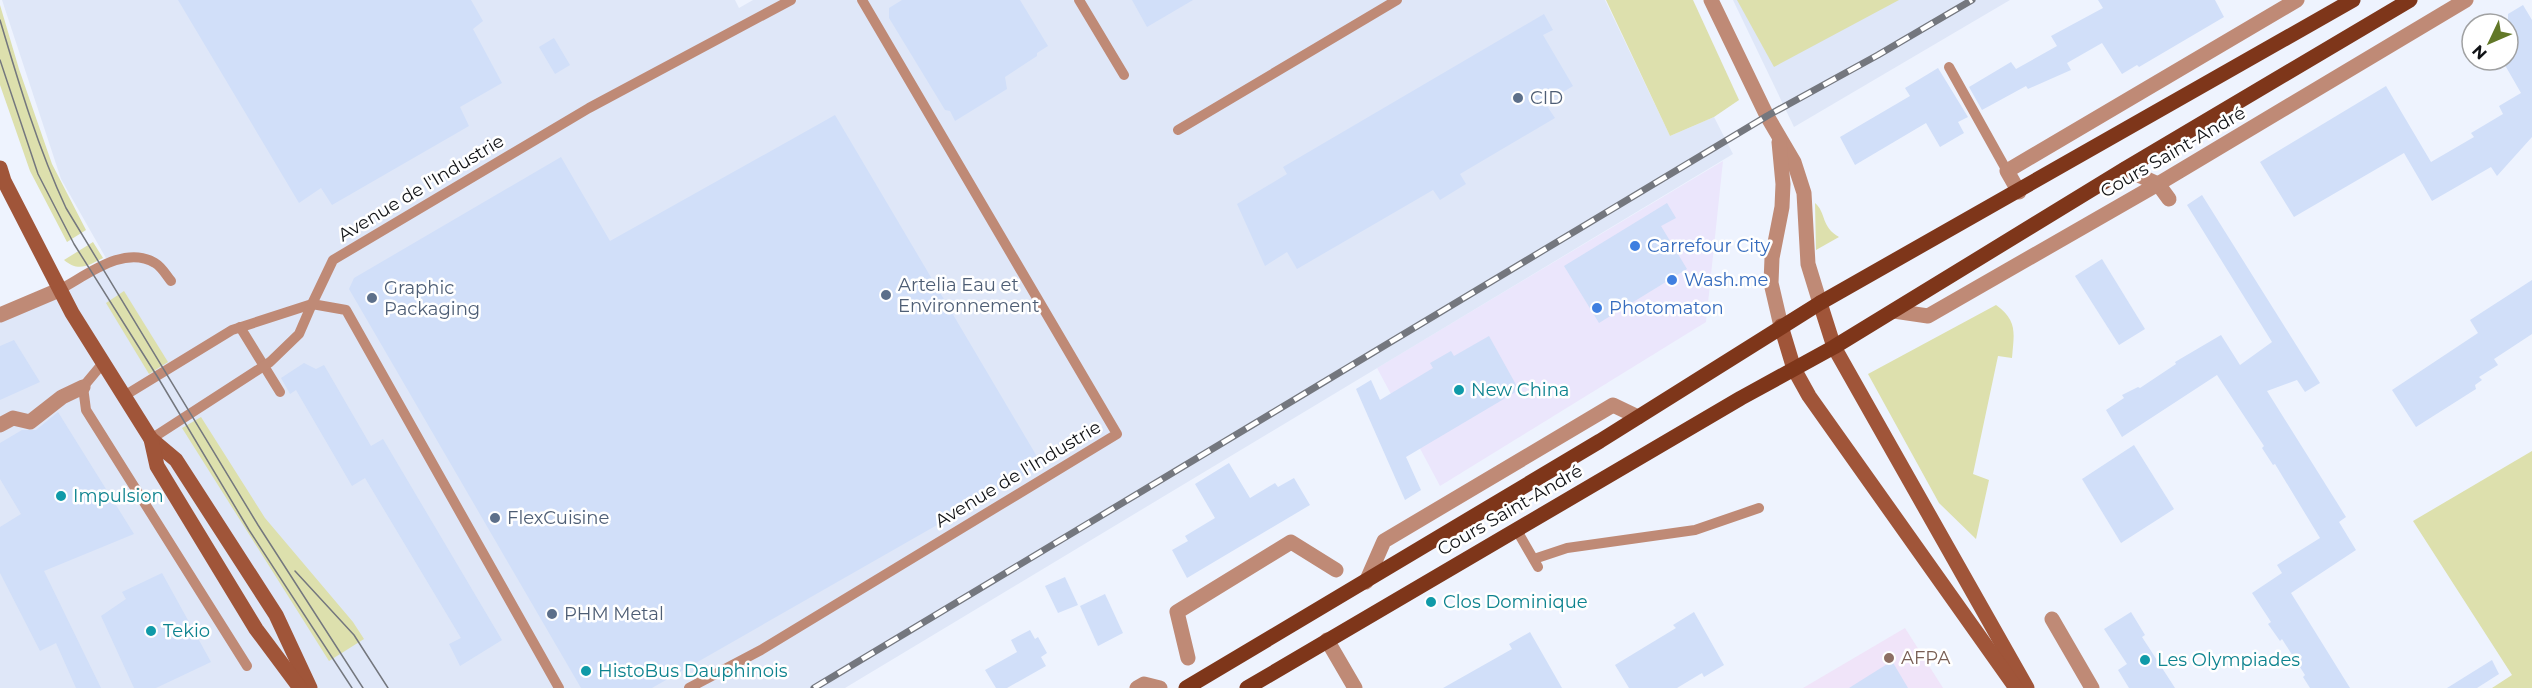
<svg xmlns="http://www.w3.org/2000/svg" width="2532" height="688" viewBox="0 0 2532 688" font-family="Montserrat,sans-serif">
<style>
.commercial{fill:#ebe6fc}
.built{fill:#dfe7f8}
.education{fill:#f0e4f9}
.green{fill:#dde0ad}
.building{fill:#d1dff9}
.lines{fill:none;stroke-linecap:round;stroke-linejoin:round}
.service{stroke:#bf8a76;stroke-width:10}
.pedestrian{stroke:#bf8a76;stroke-width:15}
.minor{stroke:#bf8a76;stroke-width:15}
.secondary{stroke:#a05539;stroke-width:15}
.primary{stroke:#7e361a;stroke-width:15}
.tram{stroke:#74777e;stroke-width:1.5}
.rail-casing{stroke:#74777e;stroke-width:7}
.rail{stroke:#fff;stroke-width:4.5;stroke-dasharray:14;stroke-linecap:butt}
.service-dot{fill:#5c6f8a;stroke:#fff;stroke-width:2}
.shop-dot{fill:#3f7fe0;stroke:#fff;stroke-width:2}
.culture-dot{fill:#0f9aa8;stroke:#fff;stroke-width:2}
.education-dot{fill:#8d6e63;stroke:#fff;stroke-width:2}
.labels{text-anchor:middle;stroke-width:5;stroke-linejoin:round;paint-order:stroke}
.service-label{font-size:18px;fill:#4e5e75;stroke:#fff;text-anchor:start}
.street-label{font-size:18px;fill:#111316;stroke:#fff}
.shop-label{font-size:18px;fill:#366cbe;stroke:#fff;text-anchor:start}
.culture-label{font-size:18px;fill:#0d838f;stroke:#fff;text-anchor:start}
.education-label{font-size:18px;fill:#785e54;stroke:#fff;text-anchor:start}
</style>
<rect width="100%" height="100%" fill="#eef3fe"/>
<!-- commercial -->
<path class="commercial" d="M 1723,161 L 1706,322 L 1440,486 L 1377,368 Z"/>
<!-- built -->
<g class="built">
<path d="M 2,0 L 735,0 L 739,8 L 753,0 L 1605,0 L 1670,136 L 1714,117 L 1733,154 L 845,688 L 0,688 L 0,318 L 111,267 L 61,179 Z"/>
<path d="M 1733,0 L 2010,0 L 1794,127 Z"/>
</g>
<!-- education -->
<path class="education" d="M 1905,628 L 1943,688 L 1803,688 Z"/>
<!-- green -->
<g class="green">
<path d="M 1606,0 L 1693,0 L 1739,100 L 1714,117 L 1670,136 Z"/>
<path d="M 1737,0 L 1899,0 L 1774,67 Z"/>
<path d="M 0,5 L 19,69 L 52,164 L 86,230 L 67,242 L 30,171 L 0,85 Z"/>
<path d="M 1815,203 C 1826,212 1821,227 1839,237 L 1816,250 Z"/>
<path d="M 93,242 L 103,258 C 88,266 78,272 64,260 Z"/>
<path d="M 124,291 L 168,362 L 149,374 L 106,303 Z"/>
<path d="M 1996,305 C 2018,321 2014,333 2012,358 L 1998,356 L 1973,474 L 1989,480 L 1976,539 L 1939,503 L 1868,374 Z"/>
<path d="M 201,417 L 265,518 L 353,622 L 364,639 L 329,661 L 182,428 Z"/>
<path d="M 2532,451 L 2532,688 L 2492,688 L 2512,675 L 2413,521 Z"/>
</g>
<!-- building -->
<g class="building">
<path d="M 178,0 L 471,0 L 483,21 L 473,29 L 502,83 L 460,107 L 469,126 L 332,205 L 321,188 L 299,203 Z"/>
<path d="M 902,0 L 1020,0 L 1048,46 L 1037,53 L 1037,56 L 1005,77 L 1007,89 L 955,121 L 950,111 L 945,110 L 889,18 L 889,8 Z"/>
<path d="M 1132,0 L 1193,0 L 1147,27 Z"/>
<path d="M 2098,0 L 2215,0 L 2224,17 L 2139,67 L 2137,65 L 2122,74 L 2102,43 L 2067,63 L 2071,70 L 2028,89 L 2026,86 L 1982,110 L 1969,87 L 2011,62 L 2016,69 L 2057,46 L 2051,36 L 2103,8 Z"/>
<path d="M 2523,5 L 2532,20 L 2532,137 L 2497,176 L 2491,167 L 2432,201 L 2404,153 L 2294,217 L 2260,162 L 2386,86 L 2431,162 L 2474,137 L 2471,133 L 2503,114 L 2499,106 L 2521,93 L 2502,60 L 2508,60 L 2508,14 Z"/>
<path d="M 1544,14 L 1553,30 L 1543,35 L 1573,86 L 1545,103 L 1555,118 L 1460,174 L 1466,184 L 1440,200 L 1433,190 L 1297,269 L 1287,252 L 1265,266 L 1237,204 L 1287,174 L 1283,167 Z"/>
<path d="M 554,38 L 570,65 L 555,74 L 539,47 Z"/>
<path d="M 1938,68 L 1968,117 L 1958,122 L 1964,133 L 1940,147 L 1926,123 L 1855,165 L 1840,137 L 1910,96 L 1905,88 Z"/>
<path d="M 835,115 L 1042,465 L 652,688 L 581,688 L 349,289 L 354,278 L 561,157 L 610,241 Z"/>
<path d="M 2202,195 L 2320,383 L 2305,392 L 2297,380 L 2267,391 L 2346,517 L 2339,522 L 2356,550 L 2291,593 L 2350,688 L 2310,688 L 2303,677 L 2305,675 L 2282,639 L 2280,641 L 2268,624 L 2271,622 L 2252,593 L 2282,573 L 2277,565 L 2320,538 L 2275,464 L 2273,465 L 2262,448 L 2264,446 L 2217,375 L 2122,437 L 2106,410 L 2124,398 L 2122,395 L 2138,387 L 2140,388 L 2176,364 L 2175,362 L 2221,335 L 2240,365 L 2272,342 L 2187,205 Z"/>
<path d="M 1667,203 L 1676,218 L 1661,226 L 1687,269 L 1599,323 L 1564,266 Z"/>
<path d="M 2102,259 L 2145,329 L 2119,345 L 2075,276 Z"/>
<path d="M 2532,280 L 2532,334 L 2494,359 L 2498,365 L 2479,377 L 2482,380 L 2475,385 L 2476,389 L 2416,427 L 2392,390 L 2478,333 L 2470,320 Z"/>
<path d="M 1489,336 L 1519,390 L 1406,457 L 1421,490 L 1405,500 L 1356,389 L 1371,380 L 1380,400 L 1433,368 L 1430,363 L 1451,351 L 1454,356 Z"/>
<path d="M 14,340 L 40,382 L 0,400 L 0,346 Z"/>
<path d="M 304,363 L 316,369 L 324,365 L 371,446 L 383,439 L 502,640 L 460,666 L 449,644 L 461,638 L 365,478 L 352,486 L 296,390 L 290,394 L 281,378 Z"/>
<path d="M 58,412 L 134,534 L 44,571 L 101,688 L 76,688 L 56,643 L 40,651 L 0,573 L 0,527 L 21,514 L 0,479 L 0,443 L 22,430 L 36,430 Z"/>
<path d="M 2134,445 L 2174,509 L 2121,543 L 2082,479 Z"/>
<path d="M 1229,463 L 1250,498 L 1275,483 L 1278,487 L 1294,478 L 1310,505 L 1187,578 L 1172,550 L 1188,541 L 1185,536 L 1215,518 L 1195,484 Z"/>
<path d="M 162,573 L 211,662 L 156,688 L 134,688 L 101,616 L 126,599 L 122,592 Z"/>
<path d="M 1065,577 L 1078,605 L 1058,613 L 1045,586 Z"/>
<path d="M 1105,594 L 1123,633 L 1098,646 L 1080,606 Z"/>
<path d="M 1694,612 L 1724,665 L 1704,677 L 1702,673 L 1677,688 L 1629,688 L 1615,665 L 1676,628 L 1673,625 Z"/>
<path d="M 2131,612 L 2145,635 L 2142,637 L 2175,688 L 2129,688 L 2118,670 L 2127,664 L 2104,629 Z"/>
<path d="M 1030,630 L 1035,639 L 1038,637 L 1047,653 L 1041,657 L 1046,666 L 1007,688 L 996,688 L 985,670 L 1017,652 L 1011,640 Z"/>
<path d="M 1530,632 L 1562,688 L 1443,688 L 1512,649 L 1509,644 Z"/>
<path d="M 2492,660 L 2499,674 L 2477,688 L 2447,688 Z"/>
<path d="M 1892,661 L 1908,688 L 1849,688 Z"/>
</g>
<g class="lines">
<!-- service -->
<g class="service">
<path d="M 1079,0 L 1124,75"/>
<path d="M 1949,67 L 2007,171"/>
<path d="M 1178,130 L 1397,0"/>
<path d="M 59,290 C 86,276 124,244 155,263 C 162,267 166,275 171,281"/>
<path d="M 240,327 L 280,392"/>
<path d="M 103,363 L 83,387 L 86,410 L 247,666"/>
<path d="M 124,396 L 232,330 L 312,304"/>
<path d="M 151,439 L 270,362 L 299,334 L 312,304"/>
<path d="M 1516,529 L 1538,567"/>
<path d="M 1534,559 L 1567,548 L 1695,530 L 1759,508"/>
<path d="M 559,688 L 346,310 L 312,304 L 333,260 L 589,108 L 791,0"/>
<path d="M 689,688 L 761,650 L 1117,434 L 862,0"/>
</g>
<!-- pedestrian -->
<path class="pedestrian" d="M 0,425 L 13,418 L 30,422 L 62,397 L 83,387"/>
<!-- minor -->
<g class="minor">
<path d="M 1711,0 L 1767,116 L 1794,162 L 1804,193 L 1808,264 L 1820,303"/>
<path d="M 1779,142 L 1783,184 L 1782,207 L 1772,258 L 1771,283 L 1781,326"/>
<path d="M 2125,169 L 2158,184 L 2169,199"/>
<path d="M 2019,192 L 2007,171 L 2297,0"/>
<path d="M 1894,311 L 1928,316 L 2158,184 L 2466,0"/>
<path d="M 0,315 L 59,290"/>
<path d="M 1366,582 L 1384,541 L 1613,405 L 1638,417"/>
<path d="M 2052,619 L 2092,688"/>
<path d="M 1327,640 L 1355,688"/>
<path d="M 1188,658 L 1177,612 L 1291,542 L 1336,570"/>
<path d="M 1137,688 L 1144,684 L 1160,688"/>
</g>
<!-- secondary -->
<g class="secondary">
<path d="M 0,168 L 4,181 L 72,313 L 151,439 L 176,460 L 276,615 L 310,688"/>
<path d="M 1820,303 L 1834,347 L 2027,688"/>
<path d="M 1781,326 L 1794,369 L 1809,396 L 2016,688"/>
<path d="M 151,439 L 157,466 L 256,629 L 300,688"/>
</g>
<!-- primary -->
<g class="primary">
<path d="M 1186,688 L 1600,441 L 1820,303 L 2353,0"/>
<path d="M 1247,688 L 1741,398 L 1834,347 L 2125,169 L 2410,0"/>
</g>
<!-- tram -->
<g class="tram">
<path d="M 0,20 C 19,84 38,148 66,208 L 258,525 L 363,688"/>
<path d="M 0,60 L 38,174 L 74,244 L 157,376 L 249,530 L 352,688"/>
<path d="M 295,571 L 354,635 L 388,688"/>
</g>
<!-- rail casing -->
<g class="rail-casing">
<path id="rail" d="M 814,688 L 1767,116 L 1878,55 L 1972,0"/>
</g>
<!-- rail -->
<use href="#rail" class="rail"/>
</g>
<!-- markers -->
<g class="service-dot">
<circle cx="1518" cy="98" r="6"/>
<circle cx="886" cy="295" r="6"/>
<circle cx="372" cy="298" r="6"/>
<circle cx="495" cy="518" r="6"/>
<circle cx="552" cy="614" r="6"/>
</g>
<g class="shop-dot">
<circle cx="1635" cy="246" r="6"/>
<circle cx="1672" cy="280" r="6"/>
<circle cx="1597" cy="308" r="6"/>
</g>
<g class="culture-dot">
<circle cx="1459" cy="390" r="6"/>
<circle cx="61" cy="496" r="6"/>
<circle cx="1431" cy="602" r="6"/>
<circle cx="151" cy="631" r="6"/>
<circle cx="2145" cy="660" r="6"/>
<circle cx="586" cy="671" r="6"/>
</g>
<circle class="education-dot" cx="1889" cy="658" r="6"/>
<g class="labels">
<!-- service labels -->
<g class="service-label">
<text x="1530" y="104">CID</text>
<text x="898" y="291">Artelia Eau et<tspan x="898" dy="21">Environnement</tspan></text>
<text x="384" y="294">Graphic<tspan x="384" dy="21">Packaging</tspan></text>
<text x="507" y="524">FlexCuisine</text>
<text x="564" y="620">PHM Metal</text>
</g>
<!-- street labels -->
<g class="street-label">
<text transform="translate(2173 152) rotate(-30)" y="6">Cours Saint-André</text>
<text transform="translate(421 188) rotate(-31)" y="6">Avenue de l'Industrie</text>
<text transform="translate(1018 474) rotate(-31)" y="6">Avenue de l'Industrie</text>
<text transform="translate(1510 510) rotate(-30)" y="6">Cours Saint-André</text>
</g>
<!-- shop labels -->
<g class="shop-label">
<text x="1647" y="252">Carrefour City</text>
<text x="1684" y="286">Wash.me</text>
<text x="1609" y="314">Photomaton</text>
</g>
<!-- culture labels -->
<g class="culture-label">
<text x="1471" y="396">New China</text>
<text x="73" y="502">Impulsion</text>
<text x="1443" y="608">Clos Dominique</text>
<text x="163" y="637">Tekio</text>
<text x="2157" y="666">Les Olympiades</text>
<text x="598" y="677">HistoBus Dauphinois</text>
</g>
<!-- education labels -->
<g class="education-label">
<text x="1901" y="664">AFPA</text>
</g>
</g>
<!-- north arrow -->
<g transform="translate(2490 42) rotate(226)"><circle r="28" fill="#ffffff" stroke="#a0a1a2" stroke-width="1.5"/>
<path d="M0-4.5L10 22L0 15L-10 22Z" fill="#627828"/>
<text y="-9" font-size="16" font-weight="bold" text-anchor="middle" fill="#111316">N</text>
</g>
</svg>
